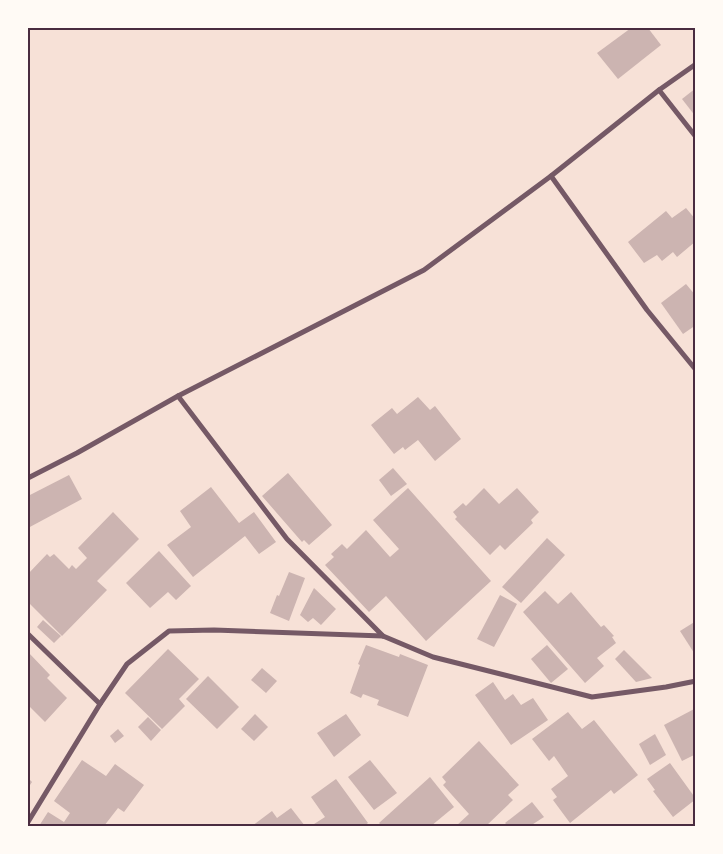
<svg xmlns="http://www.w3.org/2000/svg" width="723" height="854" viewBox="0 0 723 854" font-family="'PT Sans',sans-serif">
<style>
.building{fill:#ccb4b1}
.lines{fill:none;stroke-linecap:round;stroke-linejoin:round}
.minor{stroke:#755966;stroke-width:5}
.neatline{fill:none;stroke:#4a2c40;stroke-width:2}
</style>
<rect width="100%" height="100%" fill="#f7e1d7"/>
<!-- building -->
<g class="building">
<path d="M 631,28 L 648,28 L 661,45 L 618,79 L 597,53 Z"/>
<path d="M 696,88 L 696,117 L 682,99 Z"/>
<path d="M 686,208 L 696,220 L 696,241 L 677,257 L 673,252 L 662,261 L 657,255 L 644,263 L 628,242 L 666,211 L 672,218 Z"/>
<path d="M 686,284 L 696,296 L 696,325 L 683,334 L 661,303 Z"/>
<path d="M 418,397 L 430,410 L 435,406 L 461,439 L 435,461 L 418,440 L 405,450 L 403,447 L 394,454 L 371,425 L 392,408 L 397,414 Z"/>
<path d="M 393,468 L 407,484 L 391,496 L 379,480 Z"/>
<path d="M 288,473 L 332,525 L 309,545 L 304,540 L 302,542 L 262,496 Z"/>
<path d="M 69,475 L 82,499 L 28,528 L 28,496 Z"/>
<path d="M 211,487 L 239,523 L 254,512 L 276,542 L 259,554 L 245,536 L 193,577 L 167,545 L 191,527 L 180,511 Z"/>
<path d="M 408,488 L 491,581 L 426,641 L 386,596 L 369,612 L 325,565 L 334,557 L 331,554 L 342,544 L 347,549 L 366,530 L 390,557 L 399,549 L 373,520 Z"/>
<path d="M 484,488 L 499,504 L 517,488 L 539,512 L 531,520 L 533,523 L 505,550 L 500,545 L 490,555 L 455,519 L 457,517 L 453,512 L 463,503 L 466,506 Z"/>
<path d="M 113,512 L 139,539 L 97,581 L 107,590 L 62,636 L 28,602 L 28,574 L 47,554 L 50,557 L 54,554 L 69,569 L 72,565 L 76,569 L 87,558 L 78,548 Z"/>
<path d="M 547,538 L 565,555 L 521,603 L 502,587 Z"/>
<path d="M 159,551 L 191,586 L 176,600 L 168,592 L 150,608 L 126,583 Z"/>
<path d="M 289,572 L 305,578 L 289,621 L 270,613 L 277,595 L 279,596 Z"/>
<path d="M 314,588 L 336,609 L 321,625 L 313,618 L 308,622 L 300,615 Z"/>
<path d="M 545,591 L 558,604 L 571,592 L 601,627 L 604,625 L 614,636 L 612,637 L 616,643 L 597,658 L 604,666 L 585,683 L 523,612 Z"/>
<path d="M 500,595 L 517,604 L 494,647 L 477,639 Z"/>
<path d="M 43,620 L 61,636 L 54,643 L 37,627 Z"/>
<path d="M 696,621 L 696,656 L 680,631 Z"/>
<path d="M 366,645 L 399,657 L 400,654 L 428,665 L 408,717 L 377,705 L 379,700 L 363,694 L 361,698 L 350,693 L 360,665 L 358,664 Z"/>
<path d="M 547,645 L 568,669 L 551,683 L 531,659 Z"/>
<path d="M 168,649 L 199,679 L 179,699 L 185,706 L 162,729 L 125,693 Z"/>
<path d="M 624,650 L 652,678 L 636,682 L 615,659 Z"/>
<path d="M 28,652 L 50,675 L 47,678 L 67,698 L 45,722 L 28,705 Z"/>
<path d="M 262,668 L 277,681 L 266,693 L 251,680 Z"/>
<path d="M 208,676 L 239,707 L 217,729 L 186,699 Z"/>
<path d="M 493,682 L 505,700 L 513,694 L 521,705 L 533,698 L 548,720 L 511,745 L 475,695 Z"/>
<path d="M 696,708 L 696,754 L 682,761 L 664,725 Z"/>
<path d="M 568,712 L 582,729 L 594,720 L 638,775 L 614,794 L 611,790 L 570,823 L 553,800 L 557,797 L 551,789 L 568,776 L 554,756 L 549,761 L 532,739 Z"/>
<path d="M 255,714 L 268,727 L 254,741 L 241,729 Z"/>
<path d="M 346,714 L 361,735 L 334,757 L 317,733 Z"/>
<path d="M 148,717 L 161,730 L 151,741 L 138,727 Z"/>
<path d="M 118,729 L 124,736 L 115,743 L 110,736 Z"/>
<path d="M 655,734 L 666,755 L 650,765 L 639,744 Z"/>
<path d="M 479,741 L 519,785 L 508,795 L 513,800 L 486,826 L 456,826 L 469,814 L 443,785 L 446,782 L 442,777 Z"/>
<path d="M 82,760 L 106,776 L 115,764 L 144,785 L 124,812 L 118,808 L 104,826 L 39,826 L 48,812 L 64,822 L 70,813 L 54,801 Z"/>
<path d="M 370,760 L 397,793 L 374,810 L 348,777 Z"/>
<path d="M 670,763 L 696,799 L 673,817 L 653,791 L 655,790 L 647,779 Z"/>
<path d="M 430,777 L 454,807 L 431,826 L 382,826 L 379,823 Z"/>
<path d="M 28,778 L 32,782 L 28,788 Z"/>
<path d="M 336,779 L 368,823 L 364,826 L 311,826 L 325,817 L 311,797 Z"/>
<path d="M 532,802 L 544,817 L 530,826 L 508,826 L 505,823 Z"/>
<path d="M 291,808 L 305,826 L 252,826 L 272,811 L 277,818 Z"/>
</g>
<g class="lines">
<!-- minor -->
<g class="minor">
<path d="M 659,90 L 696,137"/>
<path d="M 551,176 L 647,310 L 696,370"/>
<path d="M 178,396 L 287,539 L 383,636"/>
<path d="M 28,478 L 77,453 L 178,396 L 424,270 L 551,176 L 659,90 L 696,64"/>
<path d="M 28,634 L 100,704"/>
<path d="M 28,822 L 100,704 L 127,664 L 169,631 L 214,630 L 383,636 L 433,657 L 592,697 L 666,687 L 696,681"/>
</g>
</g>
<!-- border -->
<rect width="723" height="854" fill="none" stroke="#fffaf5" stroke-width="58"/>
<rect x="29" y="29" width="665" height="796" class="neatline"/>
</svg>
